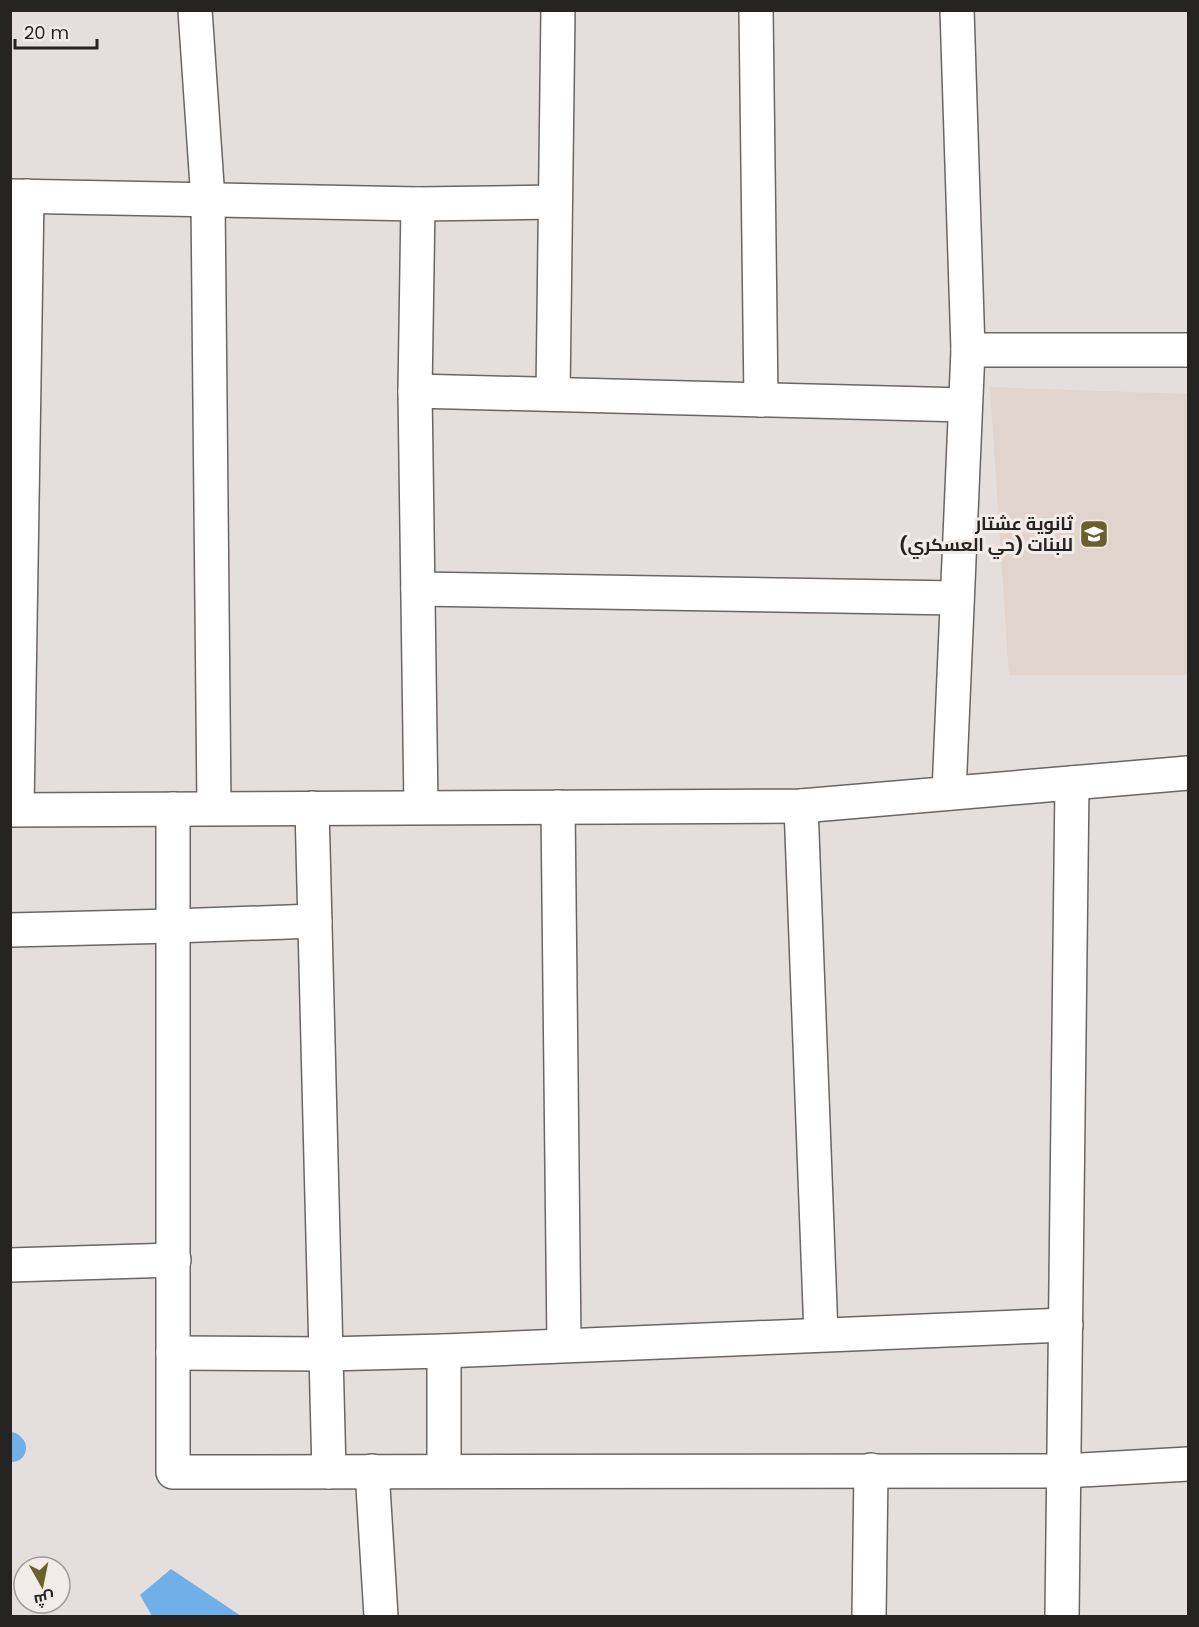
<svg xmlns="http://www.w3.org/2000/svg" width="1199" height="1627" viewBox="0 0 1199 1627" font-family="Poppins,Cairo,sans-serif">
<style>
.built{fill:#e0d4cc}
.water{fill:#70afe8}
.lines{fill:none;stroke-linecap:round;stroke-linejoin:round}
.canal{stroke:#70afe8;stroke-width:28}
.minor-casing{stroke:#6a6663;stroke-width:36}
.minor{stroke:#fff;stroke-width:33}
.labels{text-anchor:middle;stroke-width:6;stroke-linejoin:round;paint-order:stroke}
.poi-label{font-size:18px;font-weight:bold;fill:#262423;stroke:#f1ece9;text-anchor:end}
</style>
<rect width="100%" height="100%" fill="#e4dfdc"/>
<!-- built -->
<path class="built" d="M 990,387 L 1188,394 L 1188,675 L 1009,675 Z"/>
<!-- water -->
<path class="water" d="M 171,1569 L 241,1616 L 152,1616 L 140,1595 Z"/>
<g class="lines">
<!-- canal -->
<path class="canal" d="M 10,1446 L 12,1448"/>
<!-- minor casing -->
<g class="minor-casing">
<g id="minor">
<path d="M 195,10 L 208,200 L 214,808"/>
<path d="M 756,10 L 761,400"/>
<path d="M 10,196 L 418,204 L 555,202"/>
<path d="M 418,204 L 415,391 L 421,807"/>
<path d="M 968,350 L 1188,350"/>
<path d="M 415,391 L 965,405"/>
<path d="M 553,394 L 558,10"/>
<path d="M 418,589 L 957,598"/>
<path d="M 949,793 L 968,350 L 957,10"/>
<path d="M 801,806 L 821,1334"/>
<path d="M 558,807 L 564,1345"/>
<path d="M 312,808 L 329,1472"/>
<path d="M 17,809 L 27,196"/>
<path d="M 173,809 L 173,1472 L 1064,1471 L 1188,1464"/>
<path d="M 10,810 L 801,806 L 1188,773"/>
<path d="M 10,930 L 173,926 L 315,921"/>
<path d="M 10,1265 L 174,1260"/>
<path d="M 173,1353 L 326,1354 L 444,1351 L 1066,1325"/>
<path d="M 372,1471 L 381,1616"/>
<path d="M 444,1471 L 444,1351"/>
<path d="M 869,1616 L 871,1470"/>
<path d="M 1062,1616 L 1072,783"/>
</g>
</g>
<!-- minor -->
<use href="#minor" class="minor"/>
</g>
<!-- icons -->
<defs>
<g id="school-square" transform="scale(1.5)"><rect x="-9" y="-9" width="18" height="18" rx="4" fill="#6b5f2c" stroke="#f1ece9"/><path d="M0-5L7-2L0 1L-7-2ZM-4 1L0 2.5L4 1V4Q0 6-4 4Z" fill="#fff"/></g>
</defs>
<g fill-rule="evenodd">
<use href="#school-square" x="1094" y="534"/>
</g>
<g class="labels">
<!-- poi labels -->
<g class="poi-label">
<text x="1073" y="530">ثانوية عشتار<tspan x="1073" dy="21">للبنات (حي العسكري)</tspan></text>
</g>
</g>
<!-- border -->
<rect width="1199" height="1627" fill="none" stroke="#262423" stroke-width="24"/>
<!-- north arrow -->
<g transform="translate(42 1585) rotate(171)"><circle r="28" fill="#f1ece9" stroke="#a09c9a" stroke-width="1.5"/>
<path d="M0-4.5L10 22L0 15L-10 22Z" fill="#6b5f2c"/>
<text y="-9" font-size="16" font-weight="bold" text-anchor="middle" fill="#262423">ش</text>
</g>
<!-- scale -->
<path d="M15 39v9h82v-9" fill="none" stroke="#262423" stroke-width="3"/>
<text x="24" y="39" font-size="18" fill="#262423" stroke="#f1ece9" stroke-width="4.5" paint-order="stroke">20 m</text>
</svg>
